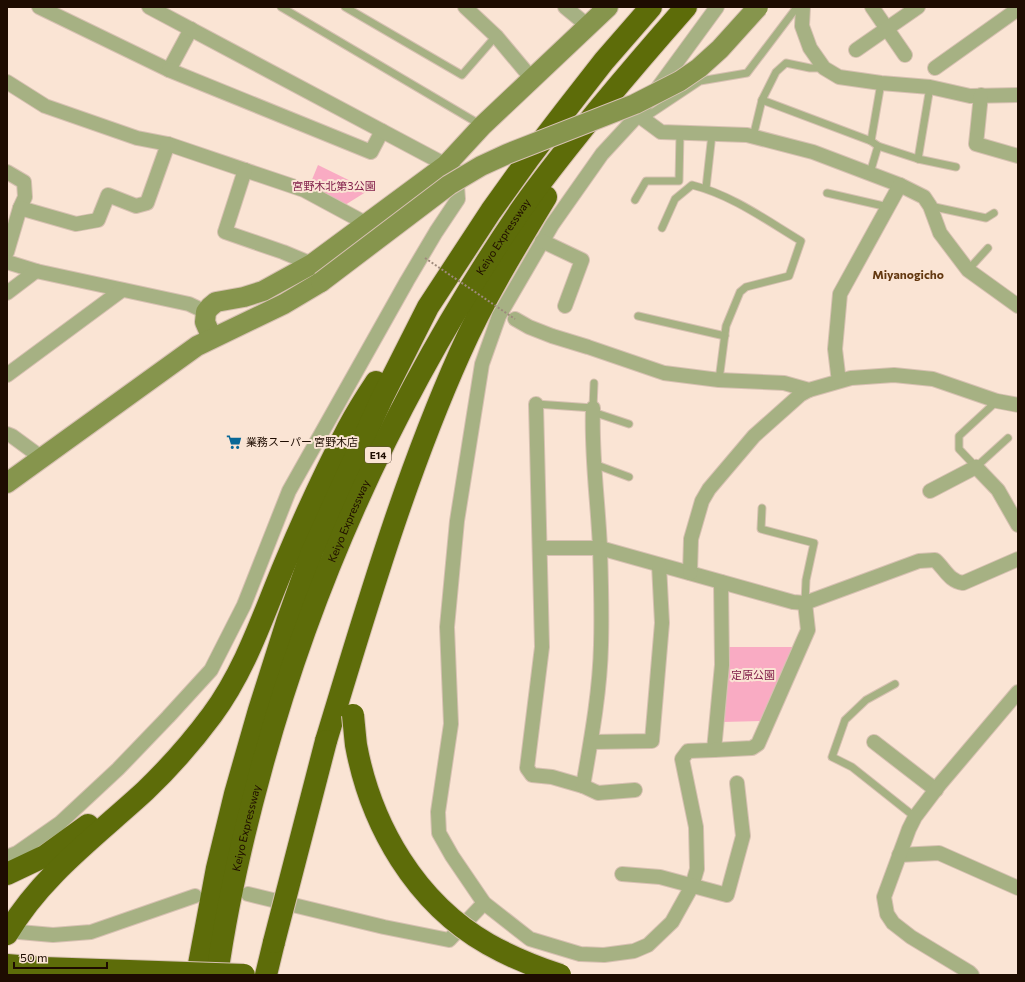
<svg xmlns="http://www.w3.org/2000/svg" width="1025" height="982" viewBox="0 0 1025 982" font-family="Commissioner,'Noto Sans JP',sans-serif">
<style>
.green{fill:#f9abc3}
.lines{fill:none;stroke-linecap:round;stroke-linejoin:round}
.lane-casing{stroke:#d7c1b2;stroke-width:9}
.street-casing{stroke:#d7c1b2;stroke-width:16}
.secondary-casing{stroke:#d7c1b2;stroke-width:22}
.highway-casing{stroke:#d7c1b2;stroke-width:24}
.lane{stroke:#a6b183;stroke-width:7}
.street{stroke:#a6b183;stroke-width:14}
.secondary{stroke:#86954d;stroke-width:20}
.highway{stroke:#5d6c09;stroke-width:22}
.secondary-bridge-casing{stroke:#d7c1b2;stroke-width:22;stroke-linecap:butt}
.highway-bridge-casing{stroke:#d7c1b2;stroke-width:24;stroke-linecap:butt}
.path-bridge{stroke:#9e8a7c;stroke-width:2;stroke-dasharray:2 2;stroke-linecap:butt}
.secondary-bridge{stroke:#86954d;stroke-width:20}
.highway-bridge{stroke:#5d6c09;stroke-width:22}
.labels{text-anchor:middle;stroke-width:4;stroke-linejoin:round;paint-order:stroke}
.shield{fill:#fae4d4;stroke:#604d40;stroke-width:1}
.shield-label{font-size:10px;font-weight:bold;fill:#1e0c01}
.park-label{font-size:11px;fill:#801d48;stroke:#fae4d4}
.street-label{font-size:11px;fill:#1e0c01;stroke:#fae4d4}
.poi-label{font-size:11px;fill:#1e0c01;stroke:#fae4d4;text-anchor:start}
.neighbourhood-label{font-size:12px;font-weight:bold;fill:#643911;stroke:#fae4d4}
</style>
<rect width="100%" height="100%" fill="#fae4d4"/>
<!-- green -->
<g class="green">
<path d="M 318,165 L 369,190 L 345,205 L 309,187 Z"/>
<path d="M 728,647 L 798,647 L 762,721 L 722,722 Z"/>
</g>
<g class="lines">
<!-- lane casing -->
<g class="lane-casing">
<g id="lane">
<path d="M 281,7 L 481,125"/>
<path d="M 345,7 L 462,75 L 496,36"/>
<path d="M 762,100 L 871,141 L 878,146 L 870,173"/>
<path d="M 643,119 L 700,81 L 747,73 L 797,7"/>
<path d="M 753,137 L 762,100 L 776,72 L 786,63 L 810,68 L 824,68"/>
<path d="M 871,141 L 881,83"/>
<path d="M 878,146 L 918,159 L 956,167"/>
<path d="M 918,159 L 930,87"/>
<path d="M 706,188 L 712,134"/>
<path d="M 827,193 L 888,207"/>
<path d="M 635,200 L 646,181 L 679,181 L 680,133"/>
<path d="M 930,206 L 986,218 L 994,213"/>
<path d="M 662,228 L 675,199 L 692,185 C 732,195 766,220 801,241 L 789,276 L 746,287 L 740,292 L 726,326 L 719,380"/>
<path d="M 968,270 L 988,248"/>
<path d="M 638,316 L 725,336"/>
<path d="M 997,401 L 959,436 L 959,449 L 976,467 L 1008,438"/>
<path d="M 536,404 L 593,408 L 594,383"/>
<path d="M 593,412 L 629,424"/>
<path d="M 594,464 L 629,477"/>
<path d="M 762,508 L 761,529 L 814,543 L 806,580 L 805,603"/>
<path d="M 895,684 L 866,700 L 845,720 L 832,757 L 852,767 L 915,817"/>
</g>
</g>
<!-- street casing -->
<g class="street-casing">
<g id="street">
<path d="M 39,7 L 169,70 L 191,29"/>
<path d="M 465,7 L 496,36 L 532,79"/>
<path d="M 565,7 L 588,26"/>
<path d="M 717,7 L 638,115 L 602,154 L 552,225 L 499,316 L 482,364 L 457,521 L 447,627 L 451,724 L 438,812 L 439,833 L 452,856 L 484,903 L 530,939 L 580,954 L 604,955 L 634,951 L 648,945 L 672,922 L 692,886 L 697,869 L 696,827 L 682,759 L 688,751 L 714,750 L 722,665 L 721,582"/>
<path d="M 803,7 L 802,26 L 810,48 L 824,68 L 839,77 L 881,83 L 930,87 L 970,96 L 1018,95"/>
<path d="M 872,7 L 905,55"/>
<path d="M 856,50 L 918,7"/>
<path d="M 935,68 L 1018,9"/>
<path d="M 169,70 L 371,152 L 382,131"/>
<path d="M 7,82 L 45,106 L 137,138 L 168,144 L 304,190 L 367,224"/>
<path d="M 981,95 L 976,144 L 1018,156"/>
<path d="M 638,115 L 661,132 L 747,135 L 813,152 L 900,185 L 924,197 L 930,206 L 940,233 L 968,270 L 1018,306"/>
<path d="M 245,170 L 225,232 L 283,252 L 312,264"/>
<path d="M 7,172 L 24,182 L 25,197 L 20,208 L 7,252"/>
<path d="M 20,208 L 76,224 L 98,220 L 108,195 L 136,206 L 147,203 L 168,144"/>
<path d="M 542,241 L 582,260 L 565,306"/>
<path d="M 7,262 L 36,271 L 189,304 L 206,312"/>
<path d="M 7,293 L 36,271"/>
<path d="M 515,319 L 529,327 L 552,336 L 588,347 L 664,373 L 719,380 L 784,383 L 809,390 L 851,378 L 894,375 L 933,379 L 997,401 L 1018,405"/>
<path d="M 7,375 L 122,290"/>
<path d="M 841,380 L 838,374 L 835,349 L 840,294 L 900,185"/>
<path d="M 536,404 L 542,647 L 527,768 L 532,775 L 552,777 L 583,786 C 591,740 600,692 601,645 C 602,613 601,580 600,548 C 598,501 591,454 593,408"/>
<path d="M 7,434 L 12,436 L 42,458"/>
<path d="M 930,491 L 976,467 L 998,490 L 1018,525"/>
<path d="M 540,548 L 600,548 L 793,602 L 805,603 L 919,561 L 935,560 C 945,569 949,581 963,583 L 1018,559"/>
<path d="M 690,573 L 691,539 L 702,501 L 709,489 L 754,436 L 800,395 L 809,390"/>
<path d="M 591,742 L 652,741 L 662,623 L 659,565"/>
<path d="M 874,742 L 936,790"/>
<path d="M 714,750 L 752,748 L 758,744 L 808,630 L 805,603"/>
<path d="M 583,786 L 598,793 L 635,790"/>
<path d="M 899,855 L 939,853 L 1018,888"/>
<path d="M 7,857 L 17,853 L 60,823 L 118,769 L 168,717 L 211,670 L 244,605 L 289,491 L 407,281 L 436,232 L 458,199 L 456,171 L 446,165 L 149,7"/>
<path d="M 622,874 L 660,877 L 727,895 L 743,836 L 737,783"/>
<path d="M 248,894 L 384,927 L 449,940 L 484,903"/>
<path d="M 19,932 L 53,935 L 91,932 L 195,896"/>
<path d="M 972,975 L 969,972 L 911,937 L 893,923 L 887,914 L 884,897 L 909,829 L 915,817 L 940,784 L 1018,692"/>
</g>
</g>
<!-- secondary casing -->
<g class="secondary-casing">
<g id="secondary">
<path d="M 212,338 L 205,322 L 206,312 L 210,307 L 216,302 L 244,297 L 263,291 L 312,264 L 446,165 L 482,126 L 608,7"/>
<path d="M 7,483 L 197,346 L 284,304 L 321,282"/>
</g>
</g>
<!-- highway casing -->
<g class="highway-casing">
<g id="highway">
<path d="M 326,741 C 366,610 404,478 460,353 C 484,299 515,248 546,197"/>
<path d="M 7,874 L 45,856 L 88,825"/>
<path d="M 7,934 C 41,876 96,836 145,791 C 169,768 192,742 212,715 C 246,669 263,615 285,563 C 304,518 325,472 348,428 C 356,413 366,397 376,382"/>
<path d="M 197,975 L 217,868 L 235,794 L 259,710 L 287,622 L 312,552 L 383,396 L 428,307 L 491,211 L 529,158 L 565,111 L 604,61 L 651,7"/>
<path id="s1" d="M 217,975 C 227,904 243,835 262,766 C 317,565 403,383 520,211 C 544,176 571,144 597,111 C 626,76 656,41 686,7"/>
<path d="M 266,975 L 274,942"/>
</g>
</g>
<!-- lane -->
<use href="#lane" class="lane"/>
<!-- street -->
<use href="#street" class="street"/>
<!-- secondary -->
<use href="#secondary" class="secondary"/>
<!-- highway -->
<use href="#highway" class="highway"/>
<!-- secondary-bridge casing -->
<g class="secondary-bridge-casing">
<path id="secondary-bridge" d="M 321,282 L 449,185 L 481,166 L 507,154 L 635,104 L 680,81 L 699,68 L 720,49 L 758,7"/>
</g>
<!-- highway-bridge casing -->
<g class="highway-bridge-casing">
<g id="highway-bridge">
<path d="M 353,715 C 354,725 355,736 356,745 C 371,826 416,903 488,944 C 511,957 536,967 560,975"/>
<path d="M 274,942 L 326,741"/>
<path d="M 7,965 L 43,968 L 244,975"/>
</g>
</g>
<!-- path-bridge -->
<path class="path-bridge" d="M 425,258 L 515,319"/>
<!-- secondary-bridge -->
<use href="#secondary-bridge" class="secondary-bridge"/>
<!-- highway-bridge -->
<use href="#highway-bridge" class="highway-bridge"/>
</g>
<!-- icons -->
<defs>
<g id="supermarket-bare" transform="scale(1.2)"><path d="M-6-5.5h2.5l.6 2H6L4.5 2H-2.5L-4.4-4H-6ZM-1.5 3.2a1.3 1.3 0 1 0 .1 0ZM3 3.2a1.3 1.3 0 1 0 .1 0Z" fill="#096897" stroke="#fae4d4" stroke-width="2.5" paint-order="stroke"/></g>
</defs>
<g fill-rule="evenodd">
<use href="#supermarket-bare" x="234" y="442"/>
</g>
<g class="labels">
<!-- shield labels -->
<rect class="shield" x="365" y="447" width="26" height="16" rx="3"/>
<g class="shield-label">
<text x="378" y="459">E14</text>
</g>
<!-- park labels -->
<g class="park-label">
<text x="334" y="190">宮野木北第3公園</text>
<text x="753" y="679">定原公園</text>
</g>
<!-- street labels -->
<g class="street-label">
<text dy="4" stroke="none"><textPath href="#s1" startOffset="798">Keiyo Expressway</textPath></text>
<text dy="4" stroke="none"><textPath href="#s1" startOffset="474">Keiyo Expressway</textPath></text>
<text dy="4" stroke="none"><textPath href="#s1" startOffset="150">Keiyo Expressway</textPath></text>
</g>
<!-- poi labels -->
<g class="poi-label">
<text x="246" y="446">業務スーパー 宮野木店</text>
</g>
<!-- neighbourhood labels -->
<g class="neighbourhood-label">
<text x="908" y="279">Miyanogicho</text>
</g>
</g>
<!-- border -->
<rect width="1025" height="982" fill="none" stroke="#1e0c01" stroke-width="16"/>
<!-- scale -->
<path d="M14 962v6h93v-6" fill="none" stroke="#1e0c01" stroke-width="2"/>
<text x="20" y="962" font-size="12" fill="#1e0c01" stroke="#fae4d4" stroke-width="3" paint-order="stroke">50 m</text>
</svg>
